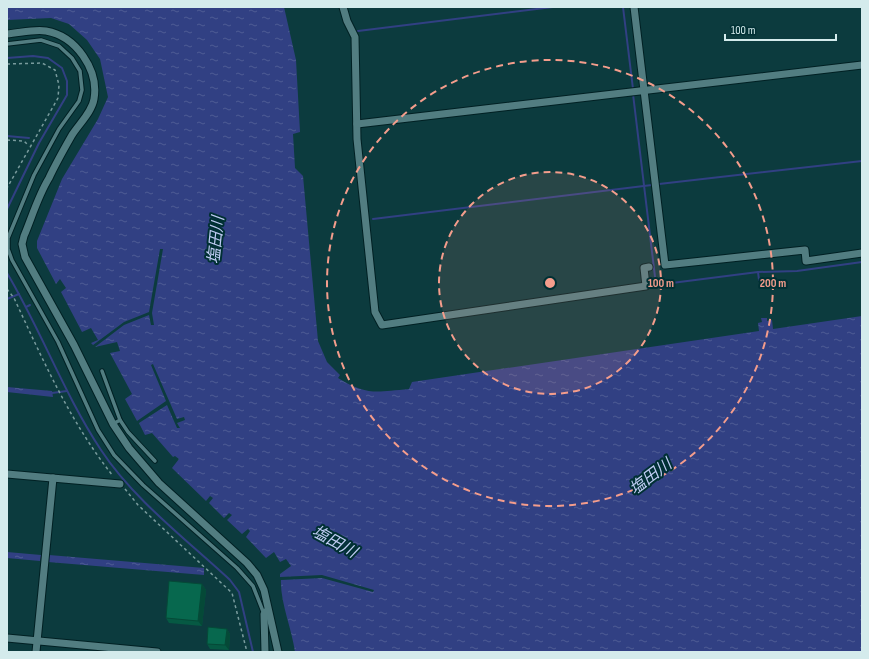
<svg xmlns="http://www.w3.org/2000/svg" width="869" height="659" viewBox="0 0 869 659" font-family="'Sofia Sans Condensed','Noto Sans JP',sans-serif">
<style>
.water{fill:url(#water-ripples)}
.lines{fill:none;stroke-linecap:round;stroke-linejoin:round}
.stream{stroke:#314083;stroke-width:2}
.lane-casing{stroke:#002023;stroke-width:5.5}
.street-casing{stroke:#002023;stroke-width:9}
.path{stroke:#799b9d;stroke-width:1.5;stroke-dasharray:3 3;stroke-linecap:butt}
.lane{stroke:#527d81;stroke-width:3.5}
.street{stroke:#527d81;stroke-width:7}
.wall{fill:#065943}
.shaded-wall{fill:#054937}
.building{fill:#07684e;stroke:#054937}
.ring{fill:none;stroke:#f49d8c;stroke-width:2;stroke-dasharray:7 5}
.labels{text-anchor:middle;stroke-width:4;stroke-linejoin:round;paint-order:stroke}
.water-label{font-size:16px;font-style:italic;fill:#bfccf3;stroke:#003034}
.centre{fill:#f49d8c;stroke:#003034;stroke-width:2}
.ring-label{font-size:12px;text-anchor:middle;font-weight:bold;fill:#f49d8c;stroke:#003034;stroke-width:4;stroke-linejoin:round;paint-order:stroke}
</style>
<defs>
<pattern id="water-ripples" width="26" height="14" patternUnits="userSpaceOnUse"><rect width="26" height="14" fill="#314083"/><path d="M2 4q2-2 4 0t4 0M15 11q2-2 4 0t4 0" fill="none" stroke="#4e5c95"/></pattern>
</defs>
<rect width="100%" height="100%" fill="#0c3b3e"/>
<!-- water -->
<g class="water">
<path d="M 7,7 L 284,7 L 296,60 L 300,132 L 293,134 L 295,168 L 303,176 L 318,341 L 327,362 L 340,375 L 338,378 C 368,396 375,392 409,389 L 412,382 L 759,331 L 758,323 L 762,322 L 761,318 L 767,318 L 767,321 L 772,320 L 773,329 L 862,316 L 862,652 L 295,652 C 292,629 280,602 281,580 L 322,578 L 373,592 L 374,590 L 322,575 L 280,577 L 280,574 L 291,566 L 286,559 L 280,562 L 274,552 L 266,558 L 246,537 L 250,531 L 248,529 L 242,534 L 227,520 L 232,515 L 229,513 L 224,518 L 209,503 L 213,498 L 210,496 L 206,501 L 172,468 L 179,459 L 175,456 L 173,457 L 152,433 L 145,435 L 139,423 L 167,405 L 177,428 L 180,428 L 177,423 L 185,420 L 184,417 L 177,419 L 153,364 L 151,365 L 166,401 L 137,421 L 125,399 L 132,394 L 110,353 L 120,351 L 117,342 L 95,347 L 124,325 L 149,315 L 151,325 L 154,325 L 152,313 L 163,249 L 160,249 L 149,312 L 124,322 L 93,345 L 91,343 L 98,340 L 91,328 L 82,332 L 61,292 L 66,288 L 60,279 L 56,284 L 37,248 L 37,241 L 62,179 L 98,119 L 108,97 L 100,59 L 87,40 L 69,24 L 51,18 L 7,20 Z"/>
<path d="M 7,387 L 52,391 L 53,397 L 7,392 Z"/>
<path d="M 7,552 L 41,555 L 40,561 L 7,558 Z"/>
<path d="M 49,555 L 204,568 L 204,575 L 48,562 Z"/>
</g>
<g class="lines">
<!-- stream -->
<g class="stream">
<path d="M 623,7 L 633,89"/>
<path d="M 358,31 L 553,7"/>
<path d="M 7,58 L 33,56 L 48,58 L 62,68 L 67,81 L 67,95 L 39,143 L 7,209"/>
<path d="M 633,94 L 656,285 L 758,272 L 759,280"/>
<path d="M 7,136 L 29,138"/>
<path d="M 659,184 L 862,161"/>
<path d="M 373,219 L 652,185"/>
<path d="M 758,272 L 797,271 L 862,262"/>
<path d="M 7,273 C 41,330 64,394 101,450 C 133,499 187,540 230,580 L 239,592 L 253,652"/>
<path d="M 7,299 L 19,294"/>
<path d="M 26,307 L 30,305"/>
<path d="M 52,393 L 67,391"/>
</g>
<!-- lane casing -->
<g class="lane-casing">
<g id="lane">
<path d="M 7,44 L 41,40 L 59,46 L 72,58 L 80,71 L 82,90 L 79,101 L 59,129 L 34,175 L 8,238 L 8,249 L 12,260 L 58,342 L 98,430 L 114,455 L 143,485 L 237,568 L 253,586 L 264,614"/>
<path d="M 102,371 L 120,420"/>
<path d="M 113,424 L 120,420 L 128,432 L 155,461"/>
</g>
</g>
<!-- street casing -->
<g class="street-casing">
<g id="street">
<path d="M 343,7 L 347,21 L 355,37 L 357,139 L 375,312 L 382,325 L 646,286 L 644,268 L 649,267"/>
<path d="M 634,7 L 665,265 L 805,250 L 806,261 L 862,253"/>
<path d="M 7,34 C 20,33 34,29 46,31 C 76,36 99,70 94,99 C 92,112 79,124 72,135 C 64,149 56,163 49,178 C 38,196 32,217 24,236 L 22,244 L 25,257 L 74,345 L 113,424 L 129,448 L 159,483 L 247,563 L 257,575 L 264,590 L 278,652"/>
<path d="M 357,124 L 862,65"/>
<path d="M 7,474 L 120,484"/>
<path d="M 7,638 L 157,652"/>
<path d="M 36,652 L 53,478"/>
<path d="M 265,652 L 264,614 L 267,611"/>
</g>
</g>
<!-- path -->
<g class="path">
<path d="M 7,64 L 42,63 L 55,70 L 59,85 L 58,98 L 7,188"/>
<path d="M 7,140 L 24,141 L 29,146"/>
<path d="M 7,289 L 14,298 C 43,360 70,422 113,476"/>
<path d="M 125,489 L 138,505 L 232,593 L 247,652"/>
</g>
<!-- lane -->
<use href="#lane" class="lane"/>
<!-- street -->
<use href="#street" class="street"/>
</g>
<!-- wall -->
<g class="wall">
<path d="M 202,584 L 206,590 L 202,626 L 169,623 L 166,618 Z"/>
<path d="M 227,629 L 230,634 L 229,650 L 210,649 L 207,644 Z"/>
</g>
<!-- shaded-wall -->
<g class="shaded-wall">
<path d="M 202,584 L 206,590 L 202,626 L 198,621 Z"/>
<path d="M 227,629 L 230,634 L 229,650 L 225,645 Z"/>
</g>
<!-- building -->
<g class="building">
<path d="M 169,581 L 202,584 L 198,621 L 166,618 Z"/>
<path d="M 208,627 L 227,629 L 225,645 L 207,644 Z"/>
</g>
<!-- distance rings -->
<circle cx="550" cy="283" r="111" fill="#f49d8c" fill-opacity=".12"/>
<g class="ring">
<circle cx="550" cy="283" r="111"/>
<circle cx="550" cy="283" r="223"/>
</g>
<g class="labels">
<!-- water labels -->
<g class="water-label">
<text transform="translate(215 240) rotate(-84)" y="6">塩田川</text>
<text transform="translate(650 476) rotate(-37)" y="6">塩田川</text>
<text transform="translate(335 541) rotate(29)" y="6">塩田川</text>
</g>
</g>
<circle cx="550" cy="283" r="6" class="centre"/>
<g class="ring-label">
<text x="661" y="287">100 m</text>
<text x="773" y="287">200 m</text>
</g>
<!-- border -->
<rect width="869" height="659" fill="none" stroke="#d4ebec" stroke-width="16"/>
<!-- scale -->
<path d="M725 34v6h111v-6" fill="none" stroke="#d4ebec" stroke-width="2"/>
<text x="731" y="34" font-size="12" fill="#d4ebec" stroke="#003034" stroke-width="3" paint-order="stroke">100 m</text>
</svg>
